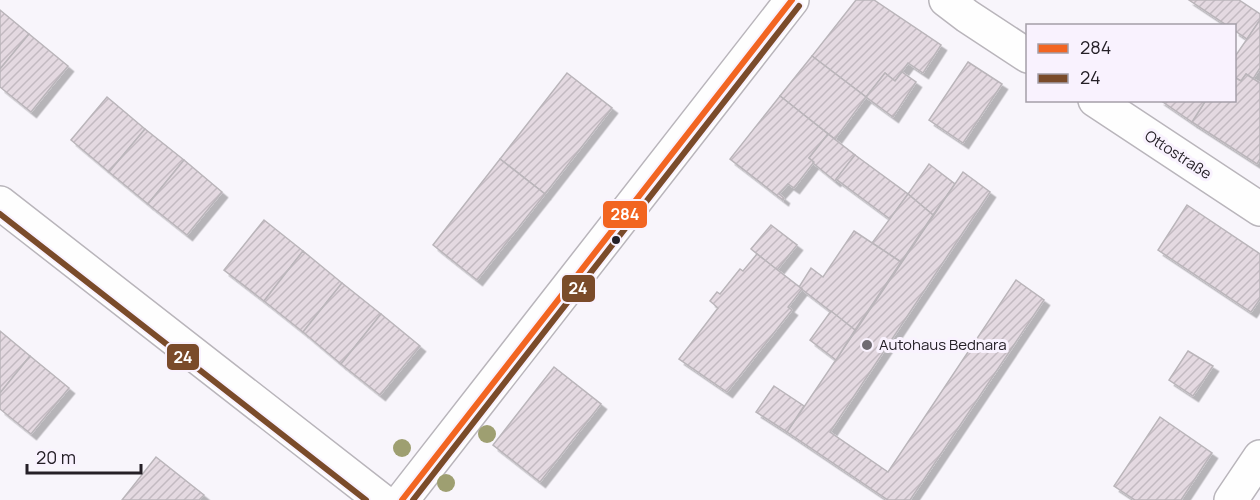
<svg xmlns="http://www.w3.org/2000/svg" width="1260" height="500" viewBox="0 0 1260 500" font-family="Manrope,sans-serif">
<style>
.building{fill:url(#building-hatch);stroke:#bab5ba;stroke-width:1.5;filter:url(#shadow)}
.lines{fill:none;stroke-linecap:round;stroke-linejoin:round}
.street-casing{stroke:#b9b5bb;stroke-width:36}
.secondary-casing{stroke:#b9b5bb;stroke-width:36}
.street{stroke:#fefefe;stroke-width:33}
.secondary{stroke:#fefefe;stroke-width:33}
.bus-1-casing{stroke:#f9f2fe;stroke-width:10}
.bus-2-casing{stroke:#f9f2fe;stroke-width:10}
.bus-1{stroke:#f26522;stroke-width:6}
.bus-2{stroke:#7a4b2a;stroke-width:6}
.tree{fill:#9e9f71}
.bus-dot{fill:#252027;stroke:#f9f2fe;stroke-width:2}
.poi-dot{fill:#6f6b71;stroke:#f9f2fe;stroke-width:2}
.labels{text-anchor:middle;stroke-width:6;stroke-linejoin:round;paint-order:stroke}
.street-label{font-size:15px;fill:#252027;stroke:#f9f2fe}
.poi-label{font-size:15px;fill:#252027;stroke:#f9f2fe;text-anchor:start}
.line-badge{stroke:#f9f2fe;stroke-width:2}
.badge-label{font-size:16px;text-anchor:middle;font-weight:bold;fill:#fff}
</style>
<defs>
<pattern id="building-hatch" width="6" height="6" patternUnits="userSpaceOnUse" patternTransform="scale(1.5)"><rect width="6" height="6" fill="#e4d9e1"/><path d="M-1 1l2-2M0 6l6-6M5 7l2-2" fill="none" stroke="#c3bac1"/></pattern>
<filter id="shadow"><feDropShadow dx="5.5" dy="5.5" stdDeviation="0" flood-color="#0004"/></filter>
</defs>
<rect width="100%" height="100%" fill="#f8f5fb"/>
<!-- building -->
<g class="building">
<path d="M 856,0 L 874,0 L 941,45 L 923,73 L 908,63 L 895,81 L 885,73 L 866,97 L 812,56 Z"/>
<path d="M 1189,0 L 1239,0 L 1260,14 L 1260,20 L 1247,39 L 1234,30 L 1234,26 L 1228,26 Z"/>
<path d="M 0,10 L 29,34 L 0,69 Z"/>
<path d="M 1260,20 L 1260,68 L 1253,79 L 1246,74 L 1241,81 L 1234,77 L 1234,58 Z"/>
<path d="M 29,34 L 68,66 L 31,112 L 0,87 L 0,69 Z"/>
<path d="M 812,56 L 866,97 L 835,139 L 780,96 Z"/>
<path d="M 968,62 L 1002,84 L 963,143 L 929,120 Z"/>
<path d="M 902,72 L 916,82 L 893,117 L 866,97 L 885,73 L 895,81 Z"/>
<path d="M 567,73 L 612,108 L 545,194 L 500,159 Z"/>
<path d="M 1246,74 L 1260,83 L 1260,159 L 1257,164 L 1192,122 L 1206,100 L 1234,100 L 1234,77 L 1241,81 Z"/>
<path d="M 780,96 L 828,134 L 809,158 L 814,162 L 794,188 L 788,184 L 779,194 L 784,198 L 783,200 L 730,159 Z"/>
<path d="M 107,97 L 145,129 L 109,172 L 71,140 Z"/>
<path d="M 1160,100 L 1206,100 L 1192,122 Z"/>
<path d="M 145,129 L 184,160 L 148,204 L 109,172 Z"/>
<path d="M 828,134 L 855,155 L 835,181 L 813,163 L 814,162 L 809,158 Z"/>
<path d="M 855,155 L 908,194 L 890,219 L 836,179 Z"/>
<path d="M 500,159 L 545,194 L 477,280 L 433,245 Z"/>
<path d="M 184,160 L 222,192 L 187,235 L 148,204 Z"/>
<path d="M 929,164 L 955,184 L 933,215 L 908,194 Z"/>
<path d="M 963,172 L 990,192 L 830,432 L 888,472 L 1016,280 L 1044,300 L 910,500 L 888,500 L 787,432 Z"/>
<path d="M 908,194 L 933,215 L 901,262 L 872,243 Z"/>
<path d="M 1187,205 L 1260,254 L 1260,299 L 1251,312 L 1158,250 Z"/>
<path d="M 264,220 L 303,251 L 264,301 L 224,270 Z"/>
<path d="M 771,225 L 797,245 L 777,270 L 751,249 Z"/>
<path d="M 854,231 L 901,262 L 855,330 L 799,287 L 811,268 L 823,277 Z"/>
<path d="M 303,251 L 342,283 L 303,332 L 264,301 Z"/>
<path d="M 757,254 L 802,289 L 788,307 L 792,310 L 727,392 L 679,359 L 718,308 L 710,301 L 717,292 L 720,294 L 740,269 L 743,271 Z"/>
<path d="M 342,283 L 381,314 L 341,364 L 303,332 Z"/>
<path d="M 831,311 L 855,330 L 836,360 L 810,340 Z"/>
<path d="M 381,314 L 420,346 L 380,395 L 341,364 Z"/>
<path d="M 0,331 L 30,356 L 0,393 Z"/>
<path d="M 1188,351 L 1213,366 L 1193,396 L 1169,380 Z"/>
<path d="M 30,356 L 69,388 L 31,434 L 0,409 L 0,393 Z"/>
<path d="M 554,367 L 601,404 L 540,482 L 493,445 Z"/>
<path d="M 774,386 L 804,406 L 787,432 L 756,412 Z"/>
<path d="M 1160,417 L 1212,453 L 1181,500 L 1135,500 L 1114,486 Z"/>
<path d="M 156,457 L 204,495 L 199,500 L 122,500 Z"/>
</g>
<g class="lines">
<!-- street casing -->
<g class="street-casing">
<g id="street">
<path d="M 946,0 L 967,16 L 1028,56"/>
<path d="M 1095,100 L 1260,209"/>
<path d="M 0,203 L 381,500"/>
<path d="M 1231,500 L 1260,457"/>
</g>
</g>
<!-- secondary casing -->
<g class="secondary-casing">
<path id="secondary" d="M 402,500 L 792,0"/>
</g>
<!-- street -->
<use href="#street" class="street"/>
<!-- secondary -->
<use href="#secondary" class="secondary"/>
<!-- bus-1 casing -->
<g class="bus-1-casing">
<path id="bus-1" d="M 402,500 L 792,0"/>
</g>
<!-- bus-2 casing -->
<g class="bus-2-casing">
<g id="bus-2">
<path d="M 0,214 L 366,500"/>
<path d="M 413,500 L 799,6"/>
</g>
</g>
<!-- bus-1 -->
<use href="#bus-1" class="bus-1"/>
<!-- bus-2 -->
<use href="#bus-2" class="bus-2"/>
</g>
<!-- trees -->
<g class="tree">
<circle cx="487" cy="434" r="9"/>
<circle cx="402" cy="448" r="9"/>
<circle cx="446" cy="483" r="9"/>
</g>
<!-- markers -->
<circle class="bus-dot" cx="616" cy="240" r="5"/>
<circle class="poi-dot" cx="867" cy="345" r="6"/>
<g class="labels">
<!-- street labels -->
<g class="street-label">
<text transform="translate(1178 155) rotate(33)" y="5">Ottostraße</text>
</g>
<!-- poi labels -->
<g class="poi-label">
<text x="879" y="350">Autohaus Bednara</text>
</g>
</g>
<g class="line-badge">
<rect x="602" y="200" width="46" height="29" rx="6" fill="#f26522"/>
<rect x="561" y="274" width="35" height="29" rx="6" fill="#7a4b2a"/>
<rect x="166" y="343" width="34" height="28" rx="6" fill="#7a4b2a"/>
</g>
<g class="badge-label">
<text x="625" y="220">284</text>
<text x="578" y="294">24</text>
<text x="183" y="363">24</text>
</g>
<!-- legend -->
<rect x="1026" y="24" width="210" height="78" fill="#f9f2fe" stroke="#a49ea8" stroke-width="1.5"/>
<rect x="1038" y="44" width="30" height="9" fill="#f26522" stroke="#a49ea8" stroke-width="1.5"/>
<text x="1080" y="54" font-size="18" fill="#252027">284</text>
<rect x="1038" y="74" width="30" height="9" fill="#7a4b2a" stroke="#a49ea8" stroke-width="1.5"/>
<text x="1080" y="84" font-size="18" fill="#252027">24</text>
<!-- scale -->
<path d="M27 464v9h114v-9" fill="none" stroke="#252027" stroke-width="3"/>
<text x="36" y="464" font-size="18" fill="#252027" stroke="#f9f2fe" stroke-width="4.5" paint-order="stroke">20 m</text>
</svg>
